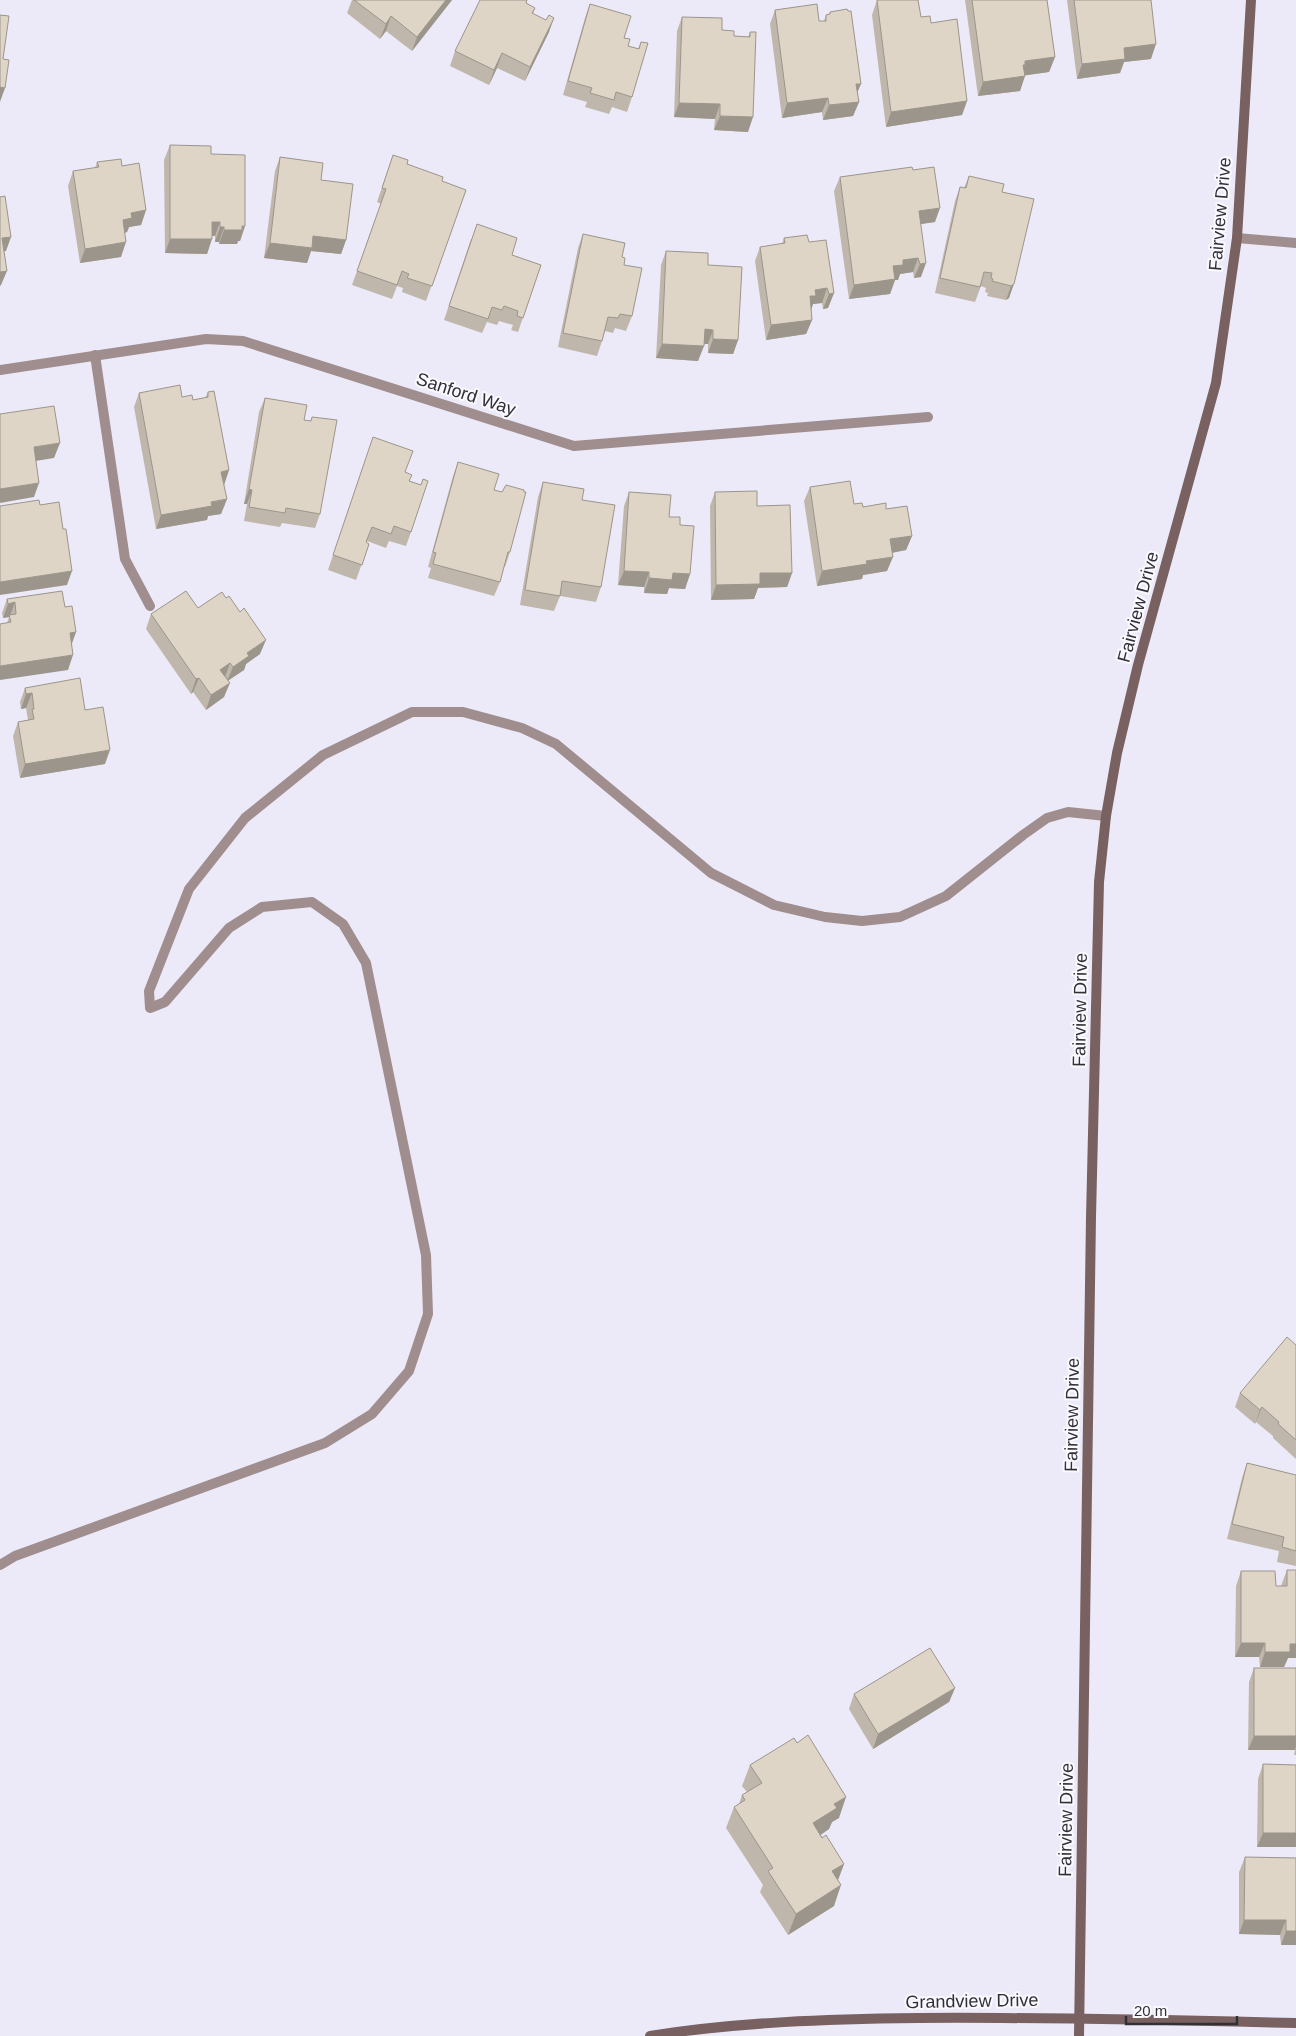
<svg xmlns="http://www.w3.org/2000/svg" width="1296" height="2036" viewBox="0 0 1296 2036" font-family="Helvetica,sans-serif">
<style>
.lines{fill:none;stroke-linecap:round;stroke-linejoin:round}
.lane{stroke:#a08e8e;stroke-width:10}
.street{stroke:#a08e8e;stroke-width:10}
.secondary{stroke:#7a6161;stroke-width:10}
.wall{fill:#bfb7ab}
.shaded-wall{fill:#9b958b}
.building{fill:#ded5c7;stroke:#9b958b}
.labels{text-anchor:middle;stroke-width:4;stroke-linejoin:round;paint-order:stroke}
.street-label{font-size:18px;fill:#313036;stroke:#faf9ff}
</style>
<rect width="100%" height="100%" fill="#eceaf9"/>
<g class="lines">
<!-- lane -->
<g class="lane">
<path d="M 95,355 L 125,559 L 150,606"/>
<path d="M 0,1565 L 15,1556 L 325,1443 L 372,1414 L 409,1371 L 428,1314 L 426,1255 L 366,963 L 343,924 L 312,902 L 262,907 L 229,928 L 165,1002 L 150,1008 L 149,991 L 189,889 L 245,818 L 323,755 L 412,712 L 463,712 L 522,728 L 556,744 L 711,873 L 774,905 L 825,917 L 862,921 L 900,917 L 946,896 L 1023,835 L 1047,818 L 1068,812 L 1106,816"/>
</g>
<!-- street -->
<g class="street">
<path d="M 1237,238 L 1296,243"/>
<path d="M 0,370 L 206,339 L 243,341 L 574,446 L 928,417"/>
</g>
<!-- secondary -->
<g class="secondary">
<path d="M 650,2036 C 738,2022 829,2019 918,2018 C 1044,2017 1170,2020 1296,2023"/>
<path d="M 1079,2036 L 1091,1217 L 1099,882 L 1106,816 L 1117,753 L 1138,665 L 1216,383 L 1237,238 L 1251,0"/>
</g>
</g>
<!-- wall -->
<g class="wall">
<path d="M 352,0 L 452,0 L 412,51 L 386,31 L 380,39 L 347,13 Z"/>
<path d="M 877,0 L 921,17 L 931,23 L 967,101 L 962,115 L 886,127 L 872,15 Z"/>
<path d="M 965,0 L 1047,0 L 1055,57 L 1049,72 L 1025,75 L 1020,91 L 978,96 Z"/>
<path d="M 1067,0 L 1151,0 L 1151,59 L 1124,62 L 1120,73 L 1077,79 Z"/>
<path d="M 590,4 L 624,38 L 628,46 L 638,49 L 641,42 L 632,97 L 627,112 L 612,107 L 609,114 L 585,107 L 587,102 L 563,95 L 585,18 Z"/>
<path d="M 535,8 L 533,14 L 549,32 L 525,81 L 497,68 L 489,85 L 450,66 L 455,51 Z"/>
<path d="M 775,10 L 819,21 L 824,21 L 826,15 L 829,14 L 830,12 L 857,93 L 859,102 L 853,116 L 823,120 L 822,112 L 782,118 L 770,24 Z"/>
<path d="M 682,17 L 722,30 L 734,36 L 748,37 L 750,32 L 748,132 L 714,130 L 715,119 L 674,117 L 677,31 Z"/>
<path d="M 170,145 L 211,154 L 245,226 L 240,241 L 238,241 L 237,244 L 219,244 L 219,242 L 215,242 L 215,236 L 212,236 L 207,254 L 165,253 L 164,160 Z"/>
<path d="M 393,155 L 407,164 L 442,181 L 466,190 L 426,301 L 402,292 L 403,288 L 397,286 L 392,299 L 352,285 L 381,204 L 377,202 Z"/>
<path d="M 280,157 L 321,180 L 346,240 L 341,254 L 311,251 L 307,263 L 264,258 L 275,171 Z"/>
<path d="M 97,162 L 122,166 L 146,210 L 141,225 L 129,227 L 127,232 L 125,233 L 121,257 L 80,263 L 68,186 L 73,171 L 95,168 Z"/>
<path d="M 913,170 L 935,222 L 921,224 L 921,277 L 914,278 L 913,272 L 900,274 L 898,280 L 895,280 L 890,294 L 849,299 L 834,191 L 840,177 Z"/>
<path d="M 969,176 L 1002,192 L 1034,199 L 1009,298 L 1006,300 L 987,296 L 988,293 L 985,292 L 986,288 L 981,286 L 975,302 L 935,293 L 955,201 L 960,187 L 964,188 Z"/>
<path d="M 583,234 L 622,257 L 632,316 L 626,331 L 615,328 L 613,333 L 605,331 L 602,341 L 597,356 L 558,347 L 578,248 Z"/>
<path d="M 784,238 L 809,242 L 834,293 L 828,308 L 823,309 L 822,303 L 813,304 L 811,310 L 812,320 L 806,334 L 766,340 L 755,261 L 760,247 L 782,244 Z"/>
<path d="M 471,239 L 512,255 L 541,265 L 518,332 L 511,330 L 513,325 L 499,321 L 497,325 L 487,322 L 482,333 L 444,320 Z"/>
<path d="M 666,251 L 708,265 L 738,340 L 733,354 L 708,353 L 708,344 L 704,344 L 698,361 L 656,358 L 661,265 Z"/>
<path d="M 208,392 L 229,470 L 224,485 L 227,499 L 221,514 L 208,516 L 207,520 L 156,529 L 134,407 L 139,393 L 182,397 L 193,400 L 205,398 Z"/>
<path d="M 265,398 L 304,420 L 311,421 L 312,417 L 320,514 L 315,528 L 282,523 L 280,527 L 244,521 L 247,504 L 244,504 L 259,412 Z"/>
<path d="M 368,452 L 405,472 L 410,481 L 411,532 L 406,546 L 389,541 L 386,548 L 367,541 L 366,542 L 369,544 L 356,580 L 328,570 Z"/>
<path d="M 458,462 L 494,490 L 510,552 L 505,567 L 504,566 L 500,582 L 494,596 L 428,578 L 431,568 L 428,567 L 453,476 Z"/>
<path d="M 543,482 L 582,500 L 601,587 L 596,602 L 560,596 L 554,611 L 520,605 L 538,497 Z"/>
<path d="M 810,487 L 854,504 L 863,507 L 886,509 L 912,536 L 906,550 L 892,553 L 887,571 L 863,575 L 862,579 L 817,586 L 804,501 Z"/>
<path d="M 629,492 L 669,517 L 680,525 L 690,574 L 685,589 L 669,588 L 667,594 L 644,593 L 644,587 L 618,585 L 624,506 Z"/>
<path d="M 715,492 L 757,506 L 792,573 L 787,587 L 758,588 L 754,599 L 711,600 L 710,506 Z"/>
<path d="M 7,599 L 65,607 L 76,632 L 72,643 L 68,670 L 7,623 L 9,617 L 3,618 L 2,613 Z"/>
<path d="M 198,608 L 260,654 L 246,664 L 244,670 L 228,681 L 224,697 L 206,710 L 193,692 L 191,694 L 146,629 L 151,614 Z"/>
<path d="M 25,688 L 85,710 L 105,764 L 20,778 L 13,736 L 18,722 L 28,720 L 26,708 L 21,709 L 20,702 Z"/>
<path d="M 1296,1345 L 1296,1459 L 1273,1438 L 1273,1436 L 1256,1422 L 1255,1424 L 1235,1407 L 1240,1393 Z"/>
<path d="M 1247,1463 L 1296,1475 L 1296,1566 L 1277,1562 L 1279,1551 L 1227,1539 L 1242,1478 Z"/>
<path d="M 1287,1570 L 1296,1570 L 1296,1658 L 1288,1658 L 1284,1667 L 1260,1667 L 1259,1657 L 1235,1657 L 1236,1586 L 1241,1571 L 1276,1586 L 1281,1586 Z"/>
<path d="M 1254,1668 L 1296,1668 L 1296,1755 L 1294,1755 L 1295,1750 L 1248,1750 L 1249,1682 Z"/>
<path d="M 955,1688 L 949,1702 L 873,1749 L 849,1709 L 854,1694 Z"/>
<path d="M 1263,1764 L 1296,1765 L 1296,1847 L 1257,1847 L 1258,1779 Z"/>
<path d="M 750,1765 L 839,1818 L 832,1822 L 829,1829 L 821,1835 L 844,1864 L 838,1880 L 834,1906 L 788,1935 L 760,1892 L 763,1885 L 726,1828 L 734,1807 L 739,1804 L 742,1795 L 747,1792 L 742,1786 Z"/>
<path d="M 1245,1857 L 1296,1858 L 1296,1945 L 1281,1945 L 1280,1935 L 1239,1934 L 1239,1872 Z"/>
</g>
<!-- shaded-wall -->
<g class="shaded-wall">
<path d="M 446,0 L 452,0 L 412,51 L 417,37 Z"/>
<path d="M 391,16 L 386,31 L 380,39 L 386,24 Z"/>
<path d="M 554,18 L 549,32 L 525,81 L 530,67 Z"/>
<path d="M 1156,44 L 1151,59 L 1124,62 L 1120,73 L 1077,79 L 1082,64 L 1124,48 Z"/>
<path d="M 502,53 L 497,68 L 489,85 L 494,70 Z"/>
<path d="M 1055,57 L 1049,72 L 1021,76 L 1025,76 L 1020,91 L 978,96 L 983,82 L 1023,65 L 1025,61 Z"/>
<path d="M 856,84 L 861,84 L 855,98 Z"/>
<path d="M 0,87 L 5,88 L 0,102 Z"/>
<path d="M 828,98 L 822,112 L 782,118 L 787,103 Z"/>
<path d="M 967,101 L 962,115 L 886,127 L 891,112 Z"/>
<path d="M 859,102 L 853,116 L 823,120 L 829,105 Z"/>
<path d="M 679,103 L 720,104 L 715,119 L 674,117 Z"/>
<path d="M 720,116 L 753,117 L 748,132 L 714,130 Z"/>
<path d="M 940,208 L 935,222 L 914,225 L 919,211 Z"/>
<path d="M 146,210 L 141,225 L 129,227 L 127,232 L 118,234 L 123,220 L 131,213 Z"/>
<path d="M 212,222 L 220,222 L 215,236 L 207,236 Z"/>
<path d="M 245,226 L 240,241 L 238,241 L 237,244 L 219,244 L 224,230 Z"/>
<path d="M 220,227 L 224,227 L 219,242 L 215,242 Z"/>
<path d="M 313,236 L 346,240 L 341,254 L 311,251 L 307,263 L 264,258 L 270,243 Z"/>
<path d="M 11,237 L 6,251 L 0,252 L 2,238 Z"/>
<path d="M 170,239 L 212,239 L 207,254 L 165,253 Z"/>
<path d="M 126,242 L 121,257 L 80,263 L 85,249 Z"/>
<path d="M 918,258 L 913,272 L 900,274 L 898,280 L 895,280 L 890,294 L 849,299 L 854,285 L 893,266 L 903,260 Z"/>
<path d="M 926,263 L 921,277 L 914,278 L 920,264 Z"/>
<path d="M 7,271 L 1,285 L 0,286 L 0,272 Z"/>
<path d="M 1014,284 L 1009,298 L 1006,300 L 1011,286 Z"/>
<path d="M 827,288 L 822,303 L 813,304 L 811,310 L 810,296 L 815,290 Z"/>
<path d="M 834,293 L 828,308 L 823,309 L 829,294 Z"/>
<path d="M 812,320 L 806,334 L 766,340 L 771,325 Z"/>
<path d="M 705,329 L 713,330 L 708,344 L 699,344 Z"/>
<path d="M 713,339 L 738,340 L 733,354 L 708,353 Z"/>
<path d="M 662,344 L 704,346 L 698,361 L 656,358 Z"/>
<path d="M 60,443 L 54,458 L 29,462 L 34,447 Z"/>
<path d="M 229,470 L 224,485 L 221,472 Z"/>
<path d="M 39,483 L 34,497 L 0,503 L 0,489 Z"/>
<path d="M 249,489 L 252,490 L 247,504 L 244,504 Z"/>
<path d="M 227,499 L 221,514 L 208,516 L 207,520 L 156,529 L 161,515 Z"/>
<path d="M 912,536 L 906,550 L 885,554 L 890,539 Z"/>
<path d="M 893,557 L 887,571 L 863,575 L 862,579 L 817,586 L 822,571 L 866,561 Z"/>
<path d="M 72,571 L 67,585 L 0,595 L 0,582 Z"/>
<path d="M 624,571 L 649,572 L 644,587 L 618,585 Z"/>
<path d="M 673,573 L 690,574 L 685,589 L 669,588 L 667,594 L 644,593 L 649,578 Z"/>
<path d="M 760,573 L 792,573 L 787,587 L 758,588 L 754,599 L 711,600 L 716,585 Z"/>
<path d="M 15,602 L 10,616 L 9,615 L 9,617 L 3,618 L 8,604 Z"/>
<path d="M 76,632 L 71,646 L 70,633 Z"/>
<path d="M 266,640 L 260,654 L 246,664 L 244,670 L 227,681 L 233,667 L 247,653 Z"/>
<path d="M 73,655 L 68,670 L 0,680 L 0,666 Z"/>
<path d="M 230,663 L 225,677 L 220,670 Z"/>
<path d="M 199,678 L 193,692 L 191,694 L 196,679 Z"/>
<path d="M 230,683 L 224,697 L 206,710 L 211,695 Z"/>
<path d="M 32,693 L 26,708 L 21,709 L 26,694 Z"/>
<path d="M 110,750 L 105,764 L 20,778 L 25,764 Z"/>
<path d="M 1262,1407 L 1256,1422 L 1255,1424 L 1260,1410 Z"/>
<path d="M 1241,1643 L 1265,1643 L 1259,1657 L 1235,1657 Z"/>
<path d="M 1290,1644 L 1296,1644 L 1296,1658 L 1288,1658 L 1284,1667 L 1260,1667 L 1265,1652 Z"/>
<path d="M 955,1688 L 949,1702 L 873,1749 L 878,1734 Z"/>
<path d="M 1254,1736 L 1296,1736 L 1296,1747 L 1295,1750 L 1248,1750 Z"/>
<path d="M 846,1797 L 839,1818 L 832,1822 L 829,1829 L 806,1844 L 813,1823 L 834,1804 Z"/>
<path d="M 1263,1833 L 1296,1833 L 1296,1847 L 1257,1847 Z"/>
<path d="M 844,1864 L 836,1885 L 832,1871 Z"/>
<path d="M 841,1885 L 834,1906 L 788,1935 L 796,1914 Z"/>
<path d="M 1244,1920 L 1286,1920 L 1280,1935 L 1239,1934 Z"/>
<path d="M 1286,1931 L 1296,1931 L 1296,1945 L 1281,1945 Z"/>
</g>
<!-- building -->
<g class="building">
<path d="M 354,0 L 446,0 L 417,37 L 391,16 L 386,24 Z"/>
<path d="M 480,0 L 527,0 L 526,3 L 535,8 L 532,13 L 546,20 L 549,15 L 554,18 L 530,67 L 502,53 L 494,70 L 455,51 Z"/>
<path d="M 877,0 L 918,0 L 921,17 L 930,16 L 931,23 L 957,19 L 967,101 L 891,112 Z"/>
<path d="M 972,0 L 1047,0 L 1055,57 L 1025,61 L 1025,65 L 1023,65 L 1025,76 L 983,82 Z"/>
<path d="M 1074,0 L 1151,0 L 1156,44 L 1124,48 L 1125,59 L 1082,64 Z"/>
<path d="M 590,4 L 631,16 L 624,38 L 630,39 L 628,46 L 639,49 L 641,42 L 648,43 L 632,97 L 616,92 L 614,100 L 590,93 L 592,88 L 568,81 Z"/>
<path d="M 817,4 L 819,21 L 826,21 L 826,15 L 830,14 L 830,12 L 847,9 L 848,11 L 851,11 L 861,84 L 856,84 L 859,102 L 829,105 L 828,98 L 787,103 L 775,10 Z"/>
<path d="M 0,15 L 9,16 L 3,59 L 9,60 L 5,88 L 0,87 Z"/>
<path d="M 682,17 L 722,18 L 722,30 L 734,31 L 734,36 L 750,37 L 750,32 L 756,32 L 753,117 L 720,116 L 720,104 L 679,103 Z"/>
<path d="M 170,145 L 211,146 L 211,154 L 245,155 L 245,226 L 242,226 L 242,230 L 224,230 L 224,227 L 220,227 L 220,222 L 212,222 L 212,239 L 170,239 Z"/>
<path d="M 393,155 L 408,160 L 407,164 L 443,177 L 442,181 L 466,190 L 432,286 L 407,278 L 409,274 L 402,271 L 397,285 L 357,271 L 386,189 L 382,188 Z"/>
<path d="M 280,157 L 323,163 L 321,180 L 353,184 L 346,240 L 313,236 L 312,248 L 270,243 Z"/>
<path d="M 121,159 L 122,166 L 139,163 L 146,210 L 131,213 L 132,218 L 123,220 L 126,242 L 85,249 L 73,171 L 99,167 L 97,162 Z"/>
<path d="M 912,167 L 913,170 L 934,167 L 940,208 L 919,211 L 926,263 L 920,264 L 918,258 L 903,260 L 903,265 L 893,266 L 895,279 L 854,285 L 840,177 Z"/>
<path d="M 969,176 L 1004,184 L 1002,192 L 1034,199 L 1014,284 L 1011,286 L 992,281 L 993,279 L 991,278 L 992,273 L 984,272 L 980,287 L 940,278 L 960,187 L 966,188 Z"/>
<path d="M 5,196 L 11,237 L 2,238 L 7,271 L 0,272 L 0,197 Z"/>
<path d="M 477,224 L 517,238 L 512,255 L 541,265 L 523,318 L 517,316 L 518,311 L 504,306 L 502,310 L 492,307 L 488,319 L 449,306 Z"/>
<path d="M 583,234 L 625,243 L 622,257 L 625,258 L 624,265 L 642,268 L 632,316 L 620,314 L 618,318 L 608,317 L 602,341 L 563,333 Z"/>
<path d="M 807,235 L 809,242 L 826,240 L 834,293 L 829,294 L 827,288 L 815,290 L 816,296 L 810,296 L 812,320 L 771,325 L 760,247 L 785,243 L 784,238 Z"/>
<path d="M 666,251 L 708,253 L 708,265 L 742,267 L 738,340 L 713,339 L 713,330 L 705,329 L 704,346 L 662,344 Z"/>
<path d="M 180,385 L 182,397 L 192,395 L 193,400 L 208,397 L 208,392 L 214,391 L 229,470 L 221,472 L 227,499 L 211,502 L 212,506 L 161,515 L 139,393 Z"/>
<path d="M 265,398 L 307,405 L 304,420 L 311,421 L 312,417 L 337,420 L 320,514 L 286,508 L 285,513 L 249,507 L 252,490 L 249,489 Z"/>
<path d="M 54,406 L 60,443 L 34,447 L 39,483 L 0,489 L 0,414 Z"/>
<path d="M 373,437 L 413,451 L 405,472 L 412,475 L 409,481 L 421,485 L 423,479 L 428,481 L 411,532 L 394,526 L 391,534 L 372,527 L 366,542 L 369,544 L 362,565 L 333,555 Z"/>
<path d="M 458,462 L 499,474 L 494,490 L 502,492 L 506,485 L 524,490 L 524,492 L 526,492 L 510,552 L 508,552 L 500,582 L 433,564 L 436,553 L 433,552 Z"/>
<path d="M 850,481 L 854,504 L 862,503 L 863,507 L 886,503 L 886,509 L 907,506 L 912,536 L 890,539 L 893,557 L 866,561 L 867,564 L 822,571 L 810,487 Z"/>
<path d="M 543,482 L 584,489 L 582,500 L 615,505 L 601,587 L 562,581 L 560,596 L 525,590 Z"/>
<path d="M 757,491 L 757,506 L 790,505 L 792,573 L 760,573 L 760,584 L 716,585 L 715,492 Z"/>
<path d="M 629,492 L 671,495 L 669,517 L 680,517 L 680,525 L 694,526 L 690,574 L 673,573 L 672,580 L 649,578 L 649,572 L 624,571 Z"/>
<path d="M 39,500 L 40,505 L 59,502 L 63,529 L 66,529 L 72,571 L 0,582 L 0,506 Z"/>
<path d="M 62,591 L 65,607 L 72,606 L 76,632 L 70,633 L 73,655 L 0,666 L 0,624 L 11,622 L 9,615 L 16,614 L 15,602 L 8,604 L 7,599 Z"/>
<path d="M 186,591 L 198,608 L 222,592 L 226,598 L 229,596 L 240,612 L 244,608 L 266,640 L 247,653 L 249,656 L 233,667 L 230,663 L 220,670 L 230,683 L 211,695 L 199,678 L 196,679 L 151,614 Z"/>
<path d="M 80,678 L 85,710 L 103,707 L 110,750 L 25,764 L 18,722 L 34,719 L 32,709 L 34,709 L 32,693 L 26,694 L 25,688 Z"/>
<path d="M 1287,1337 L 1296,1345 L 1296,1440 L 1278,1424 L 1279,1422 L 1262,1407 L 1260,1410 L 1240,1393 Z"/>
<path d="M 1247,1463 L 1296,1475 L 1296,1551 L 1282,1547 L 1284,1537 L 1232,1524 Z"/>
<path d="M 1287,1570 L 1296,1570 L 1296,1644 L 1290,1644 L 1290,1652 L 1265,1652 L 1265,1643 L 1241,1643 L 1241,1571 L 1275,1571 L 1276,1586 L 1287,1586 Z"/>
<path d="M 930,1648 L 955,1688 L 878,1734 L 854,1694 Z"/>
<rect x="1254" y="1668" width="42" height="68"/>
<path d="M 808,1735 L 846,1797 L 834,1804 L 837,1808 L 813,1823 L 822,1838 L 826,1835 L 844,1864 L 832,1871 L 841,1885 L 796,1914 L 768,1871 L 773,1868 L 734,1807 L 745,1800 L 742,1795 L 762,1783 L 750,1765 L 794,1738 L 797,1743 Z"/>
<path d="M 1263,1764 L 1296,1765 L 1296,1833 L 1263,1833 Z"/>
<path d="M 1245,1857 L 1296,1858 L 1296,1931 L 1286,1931 L 1286,1920 L 1244,1920 Z"/>
</g>
<g class="labels">
<!-- street labels -->
<g class="street-label">
<text transform="translate(1220 214) rotate(-85)" y="6">Fairview Drive</text>
<text transform="translate(466 394) rotate(18)" y="6">Sanford Way</text>
<text transform="translate(1138 607) rotate(-75)" y="6">Fairview Drive</text>
<text transform="translate(1080 1010) rotate(-89)" y="6">Fairview Drive</text>
<text transform="translate(1072 1415) rotate(-89)" y="6">Fairview Drive</text>
<text transform="translate(1066 1820) rotate(-89)" y="6">Fairview Drive</text>
<text transform="translate(972 2001) rotate(-1)" y="6">Grandview Drive</text>
</g>
</g>
<!-- scale -->
<path d="M1126 2016v8h111v-8" fill="none" stroke="#313036" stroke-width="2.5"/>
<text x="1134" y="2016" font-size="15" fill="#313036" stroke="#faf9ff" stroke-width="4" paint-order="stroke">20 m</text>
</svg>
